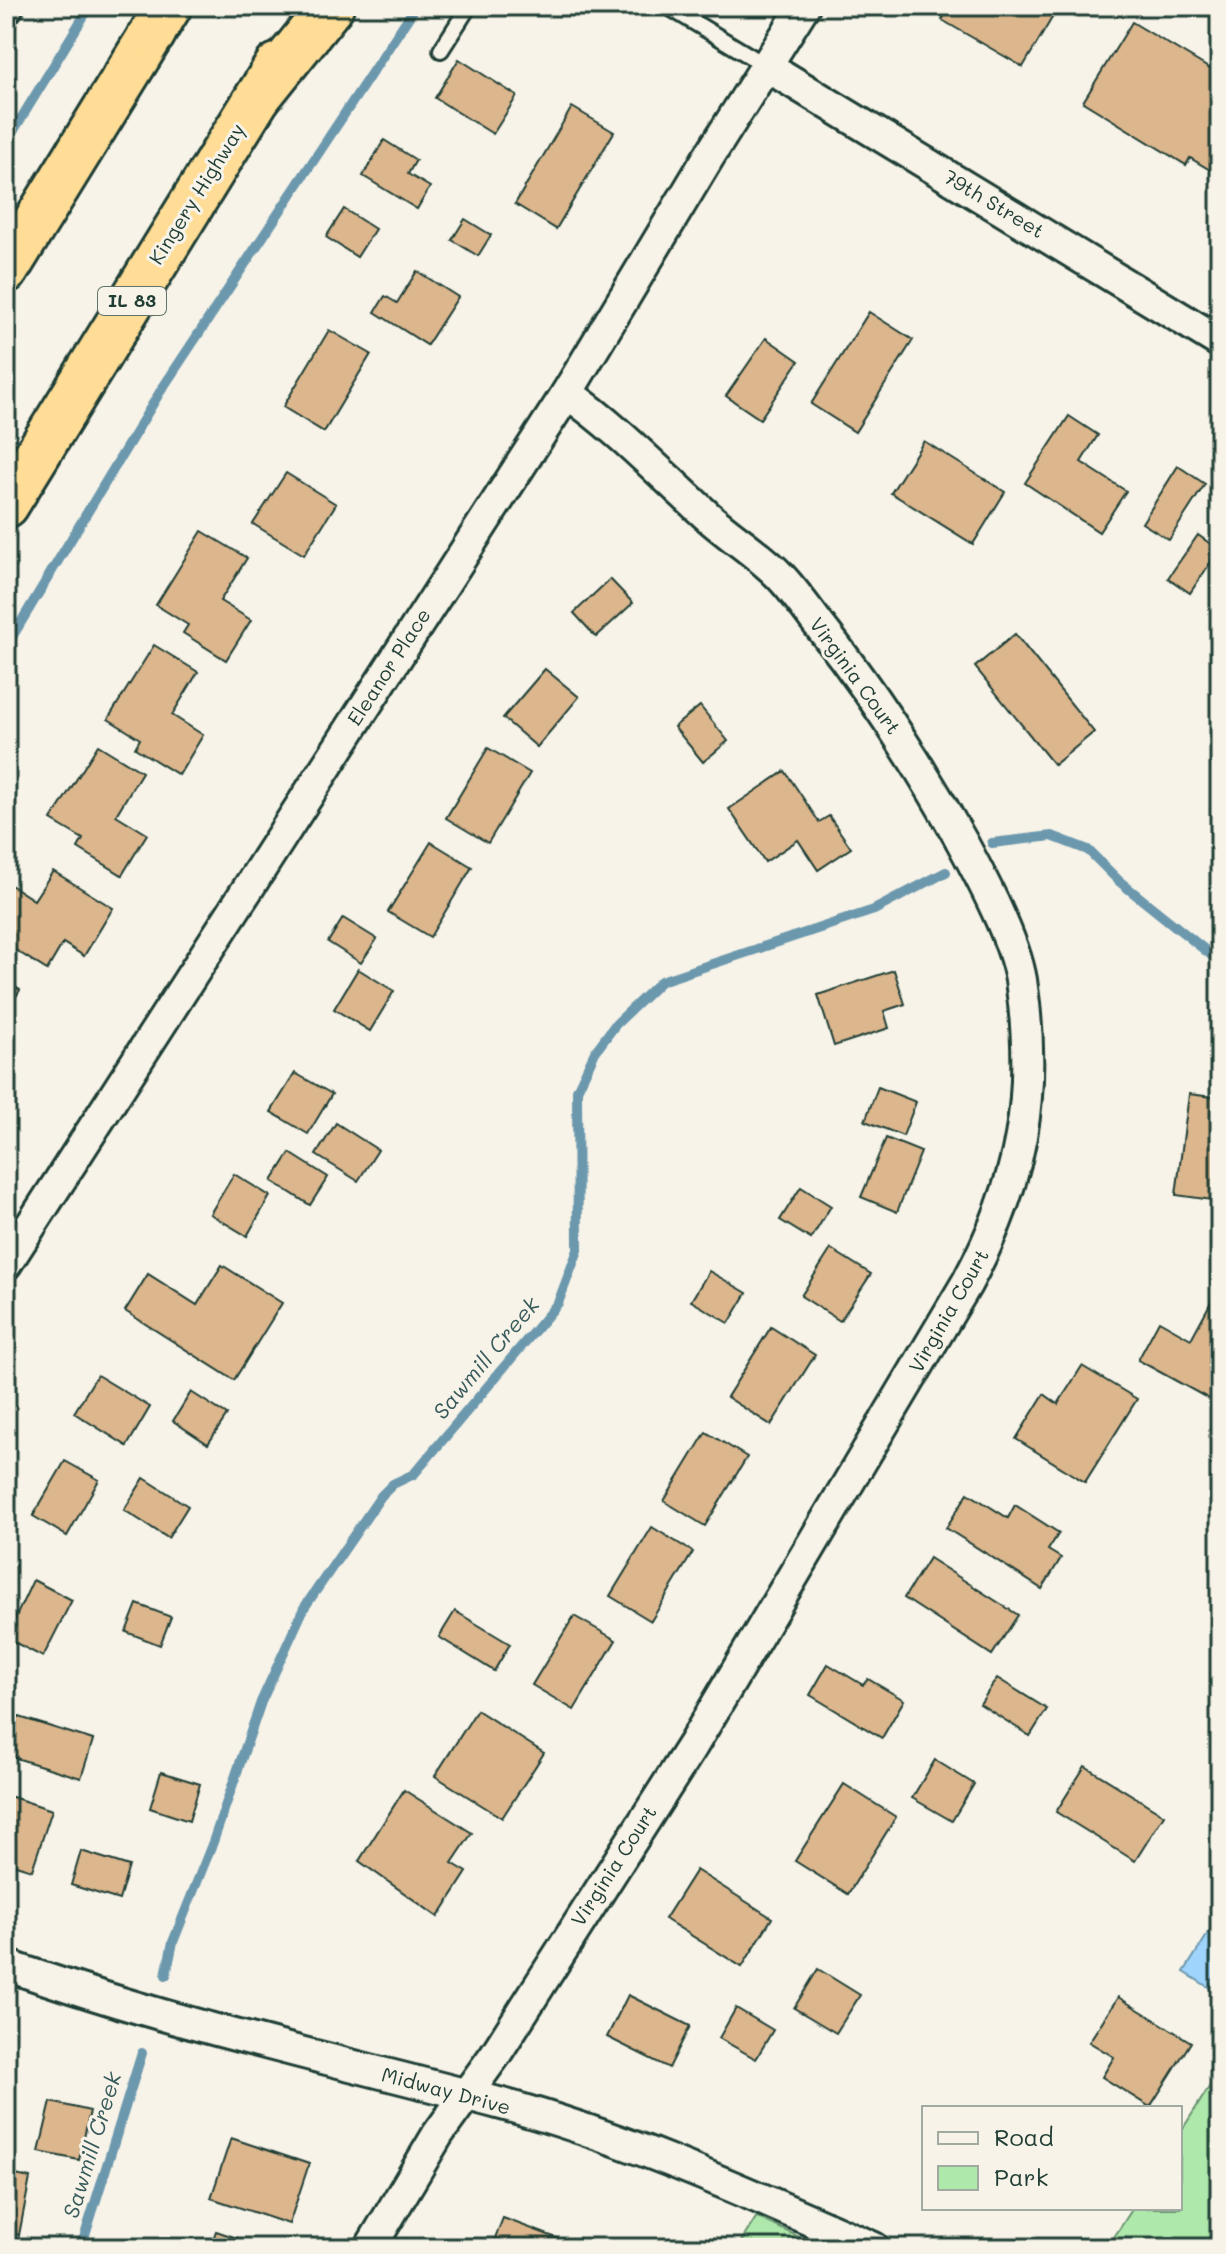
<svg xmlns="http://www.w3.org/2000/svg" width="1226" height="2254" viewBox="0 0 1226 2254" font-family="Mali,sans-serif">
<style>
.green{fill:#afe8ab;stroke:#679270;stroke-width:2}
.water{fill:#9fd4fd;stroke:#6c98ad;stroke-width:2}
.lines{fill:none;stroke-linecap:round;stroke-linejoin:round}
.stream{stroke:#6c98ad;stroke-width:10}
.building{fill:#dcb68d;stroke:#1f3d34;stroke-width:2}
.service-casing{stroke:#1f3d34;stroke-width:20}
.minor-casing{stroke:#1f3d34;stroke-width:36}
.trunk-casing{stroke:#1f3d34;stroke-width:50}
.motorway-casing{stroke:#1f3d34;stroke-width:50}
.service{stroke:#f7f3e8;stroke-width:14}
.minor{stroke:#f7f3e8;stroke-width:30}
.trunk{stroke:#ffdd96;stroke-width:44}
.motorway{stroke:#ffdd96;stroke-width:44}
.labels{text-anchor:middle;stroke-width:6;stroke-linejoin:round;paint-order:stroke}
.shield{fill:#f7f3e8;stroke:#60746a;stroke-width:2}
.shield-label{font-size:18px;font-weight:bold;fill:#1f3d34}
.street-label{font-size:20px;fill:#1f3d34;stroke:#f7f3e8}
.water-label{font-size:22px;font-style:italic;fill:#395b5c;stroke:#f7f3e8}
</style>
<rect width="100%" height="100%" fill="#f7f3e8"/>
<filter id="ink" filterUnits="userSpaceOnUse"><feTurbulence type="fractalNoise" baseFrequency=".0125" numOctaves="2"/><feDisplacementMap in="SourceGraphic" scale="16" xChannelSelector="R" yChannelSelector="G"/><feConvolveMatrix kernelMatrix="1 2 1 2 8 2 1 2 1" color-interpolation-filters="sRGB"/></filter>
<g filter="url(#ink)">
<!-- green -->
<g class="green">
<path d="M 1220,2070 L 1220,2248 L 1107,2248 L 1133,2208 L 1180,2208 L 1180,2133 Z"/>
<path d="M 757,2216 L 757,2217 L 822,2248 L 737,2248 Z"/>
</g>
<!-- water -->
<path class="water" d="M 1216,1921 L 1220,1923 L 1220,1971 L 1210,1988 L 1184,1972 Z"/>
<g class="lines">
<!-- stream -->
<g class="stream">
<path d="M 6,143 L 90,6"/>
<path d="M 6,647 L 160,392 L 416,6"/>
<path d="M 992,843 L 1052,836 L 1088,850 L 1119,881 L 1220,962"/>
<path d="M 166,1975 L 173,1942 L 213,1842 L 261,1702 L 304,1608 L 381,1496 L 393,1484 L 414,1474 L 558,1303 L 578,1250 L 577,1090 L 595,1052 L 615,1025 L 661,981 L 874,910 L 946,872"/>
<path d="M 81,2248 L 142,2053"/>
</g>
</g>
<!-- building -->
<g class="building">
<path d="M 950,6 L 1059,6 L 1023,67 L 942,20 Z"/>
<path d="M 1132,22 L 1220,75 L 1220,176 L 1190,158 L 1186,165 L 1083,102 Z"/>
<path d="M 459,59 L 517,96 L 493,134 L 435,98 Z"/>
<path d="M 572,107 L 614,132 L 556,229 L 515,204 Z"/>
<path d="M 384,140 L 416,160 L 408,174 L 430,187 L 417,209 L 363,176 Z"/>
<path d="M 344,209 L 375,229 L 357,257 L 326,237 Z"/>
<path d="M 465,219 L 491,235 L 478,256 L 452,240 Z"/>
<path d="M 417,271 L 458,297 L 427,345 L 375,312 L 385,296 L 397,303 Z"/>
<path d="M 869,312 L 913,340 L 855,432 L 811,404 Z"/>
<path d="M 329,330 L 371,354 L 324,432 L 283,407 Z"/>
<path d="M 766,338 L 799,361 L 760,419 L 726,396 Z"/>
<path d="M 1069,416 L 1098,435 L 1081,462 L 1126,491 L 1099,532 L 1025,483 Z"/>
<path d="M 924,441 L 1005,492 L 973,544 L 891,493 Z"/>
<path d="M 1178,466 L 1205,484 L 1169,540 L 1142,523 Z"/>
<path d="M 286,473 L 336,504 L 304,555 L 253,524 Z"/>
<path d="M 202,531 L 247,558 L 220,601 L 251,620 L 226,660 L 183,633 L 188,625 L 156,605 Z"/>
<path d="M 1198,535 L 1219,550 L 1190,593 L 1168,578 Z"/>
<path d="M 610,579 L 633,603 L 596,637 L 574,613 Z"/>
<path d="M 1015,634 L 1094,732 L 1054,765 L 975,667 Z"/>
<path d="M 154,645 L 198,672 L 172,715 L 203,735 L 179,775 L 135,748 L 140,739 L 108,719 Z"/>
<path d="M 545,669 L 579,697 L 537,747 L 503,718 Z"/>
<path d="M 700,706 L 728,741 L 703,762 L 674,727 Z"/>
<path d="M 98,745 L 142,772 L 116,815 L 147,834 L 122,875 L 78,848 L 83,839 L 51,820 Z"/>
<path d="M 488,748 L 530,773 L 488,843 L 446,818 Z"/>
<path d="M 785,771 L 819,822 L 829,816 L 851,848 L 818,870 L 798,840 L 765,862 L 729,809 Z"/>
<path d="M 431,842 L 472,867 L 430,937 L 388,912 Z"/>
<path d="M 53,871 L 113,908 L 84,956 L 63,943 L 47,970 L 6,944 L 6,882 L 34,900 Z"/>
<path d="M 343,918 L 377,939 L 361,963 L 328,942 Z"/>
<path d="M 358,969 L 394,991 L 370,1031 L 334,1009 Z"/>
<path d="M 894,970 L 905,1004 L 884,1011 L 889,1028 L 834,1046 L 818,995 Z"/>
<path d="M 6,981 L 20,990 L 6,1013 Z"/>
<path d="M 295,1073 L 332,1094 L 308,1134 L 271,1112 Z"/>
<path d="M 878,1087 L 916,1102 L 903,1136 L 865,1121 Z"/>
<path d="M 1189,1094 L 1220,1098 L 1220,1201 L 1176,1195 Z"/>
<path d="M 336,1123 L 378,1150 L 358,1181 L 316,1155 Z"/>
<path d="M 886,1138 L 921,1152 L 897,1212 L 861,1197 Z"/>
<path d="M 290,1153 L 328,1177 L 310,1205 L 272,1181 Z"/>
<path d="M 234,1174 L 270,1196 L 247,1236 L 210,1214 Z"/>
<path d="M 801,1187 L 831,1206 L 811,1239 L 780,1220 Z"/>
<path d="M 831,1249 L 871,1274 L 840,1321 L 801,1296 Z"/>
<path d="M 222,1265 L 282,1303 L 234,1380 L 125,1311 L 148,1274 L 197,1305 Z"/>
<path d="M 709,1271 L 747,1293 L 729,1323 L 691,1301 Z"/>
<path d="M 1217,1291 L 1220,1293 L 1220,1405 L 1138,1360 L 1159,1321 L 1191,1339 Z"/>
<path d="M 771,1327 L 815,1355 L 771,1425 L 727,1397 Z"/>
<path d="M 1082,1366 L 1137,1399 L 1085,1482 L 1016,1439 L 1044,1394 L 1058,1404 Z"/>
<path d="M 97,1375 L 150,1407 L 127,1446 L 74,1413 Z"/>
<path d="M 191,1392 L 227,1415 L 208,1444 L 173,1421 Z"/>
<path d="M 706,1432 L 747,1457 L 705,1526 L 664,1501 Z"/>
<path d="M 65,1461 L 99,1480 L 67,1536 L 33,1516 Z"/>
<path d="M 144,1478 L 188,1506 L 168,1538 L 124,1510 Z"/>
<path d="M 968,1493 L 1008,1518 L 1015,1505 L 1059,1533 L 1048,1550 L 1061,1558 L 1042,1589 L 946,1528 Z"/>
<path d="M 652,1527 L 693,1552 L 651,1621 L 610,1596 Z"/>
<path d="M 929,1558 L 1018,1615 L 992,1655 L 904,1598 Z"/>
<path d="M 33,1580 L 72,1600 L 43,1657 L 6,1638 Z"/>
<path d="M 137,1604 L 171,1617 L 160,1645 L 126,1632 Z"/>
<path d="M 455,1611 L 510,1644 L 494,1671 L 439,1637 Z"/>
<path d="M 574,1616 L 616,1640 L 574,1710 L 532,1685 Z"/>
<path d="M 828,1664 L 863,1685 L 868,1679 L 904,1700 L 882,1738 L 810,1695 Z"/>
<path d="M 997,1678 L 1047,1709 L 1030,1736 L 980,1704 Z"/>
<path d="M 477,1710 L 544,1753 L 502,1818 L 435,1776 Z"/>
<path d="M 13,1715 L 93,1740 L 81,1778 L 6,1755 Z"/>
<path d="M 935,1760 L 974,1784 L 952,1821 L 912,1798 Z"/>
<path d="M 1085,1766 L 1164,1815 L 1135,1861 L 1056,1812 Z"/>
<path d="M 161,1772 L 200,1784 L 189,1821 L 150,1808 Z"/>
<path d="M 844,1784 L 896,1817 L 848,1894 L 795,1861 Z"/>
<path d="M 404,1790 L 472,1833 L 452,1863 L 467,1872 L 438,1917 L 359,1861 Z"/>
<path d="M 6,1795 L 52,1810 L 32,1870 L 6,1862 Z"/>
<path d="M 81,1851 L 129,1866 L 119,1900 L 71,1885 Z"/>
<path d="M 696,1870 L 772,1918 L 742,1967 L 665,1919 Z"/>
<path d="M 818,1969 L 860,1995 L 836,2033 L 794,2008 Z"/>
<path d="M 628,1995 L 690,2026 L 669,2068 L 607,2037 Z"/>
<path d="M 1118,1997 L 1191,2042 L 1150,2107 L 1102,2077 L 1114,2057 L 1089,2042 Z"/>
<path d="M 736,2008 L 773,2030 L 756,2059 L 719,2038 Z"/>
<path d="M 51,2102 L 90,2111 L 79,2160 L 39,2152 Z"/>
<path d="M 231,2138 L 309,2164 L 289,2224 L 211,2198 Z"/>
<path d="M 6,2173 L 30,2178 L 19,2235 L 6,2232 Z"/>
<path d="M 503,2218 L 565,2241 L 563,2248 L 491,2248 Z"/>
<path d="M 216,2231 L 258,2245 L 257,2248 L 189,2248 L 192,2240 L 210,2247 Z"/>
</g>
<g class="lines">
<!-- service casing -->
<g class="service-casing">
<g id="service">
<path d="M 667,6 L 768,67"/>
<path d="M 441,50 L 469,6"/>
</g>
</g>
<!-- minor casing -->
<g class="minor-casing">
<g id="minor">
<path d="M 6,9 L 8,6"/>
<path d="M 768,67 L 1220,342"/>
<path d="M 6,1264 L 567,393 L 708,158 L 804,6"/>
<path d="M 6,1965 C 168,2023 336,2060 502,2104 C 631,2139 752,2195 874,2248"/>
<path d="M 370,2248 L 438,2134 L 495,2055 L 694,1743 L 967,1283 C 1022,1181 1038,1095 1021,980 C 1014,939 982,879 962,842 C 920,766 873,693 819,625 C 806,608 793,589 778,574 C 755,551 726,534 703,512 C 658,471 617,428 567,393"/>
</g>
</g>
<!-- trunk casing -->
<g class="trunk-casing">
<g id="trunk">
<path d="M 6,270 L 169,6"/>
<path d="M 6,505 L 277,66"/>
</g>
</g>
<!-- motorway casing -->
<g class="motorway-casing">
<g id="motorway">
<path d="M 153,33 L 165,6"/>
<path d="M 258,97 L 331,6"/>
</g>
</g>
<!-- service -->
<use href="#service" class="service"/>
<!-- minor -->
<use href="#minor" class="minor"/>
<!-- trunk -->
<use href="#trunk" class="trunk"/>
<!-- motorway -->
<use href="#motorway" class="motorway"/>
</g>
</g>
<g class="labels">
<!-- shield labels -->
<rect class="shield" x="98" y="287" width="68" height="28" rx="6"/>
<g class="shield-label">
<text x="132" y="307">IL 83</text>
</g>
<!-- street labels -->
<g class="street-label">
<text transform="translate(197 194) rotate(-58)" y="7">Kingery Highway</text>
<text transform="translate(994 204) rotate(31)" y="7">79th Street</text>
<text transform="translate(389 667) rotate(-57)" y="7">Eleanor Place</text>
<text transform="translate(855 676) rotate(54)" y="7">Virginia Court</text>
<text transform="translate(949 1311) rotate(-60)" y="7">Virginia Court</text>
<text transform="translate(614 1866) rotate(-57)" y="7">Virginia Court</text>
<text transform="translate(446 2091) rotate(15)" y="7">Midway Drive</text>
</g>
<!-- water labels -->
<g class="water-label">
<text transform="translate(486 1358) rotate(-50)" y="8">Sawmill Creek</text>
<text transform="translate(92 2145) rotate(-73)" y="8">Sawmill Creek</text>
</g>
</g>
<!-- margin -->
<rect width="1226" height="2254" fill="none" stroke="#f7f3e8" stroke-width="32"/>
<rect x="16" y="16" width="1194" height="2222" fill="none" stroke="#1f3d34" stroke-width="3" filter="url(#ink)"/>
<!-- legend -->
<rect x="922" y="2106" width="260" height="104" fill="#f7f3e8" stroke="#a1aaa0" stroke-width="2"/>
<rect x="938" y="2132" width="40" height="12" fill="#f7f3e8" stroke="#a1aaa0" stroke-width="2"/>
<text x="994" y="2146" font-size="24" fill="#1f3d34">Road</text>
<rect x="938" y="2166" width="40" height="24" fill="#afe8ab" stroke="#a1aaa0" stroke-width="2"/>
<text x="994" y="2186" font-size="24" fill="#1f3d34">Park</text>
</svg>
